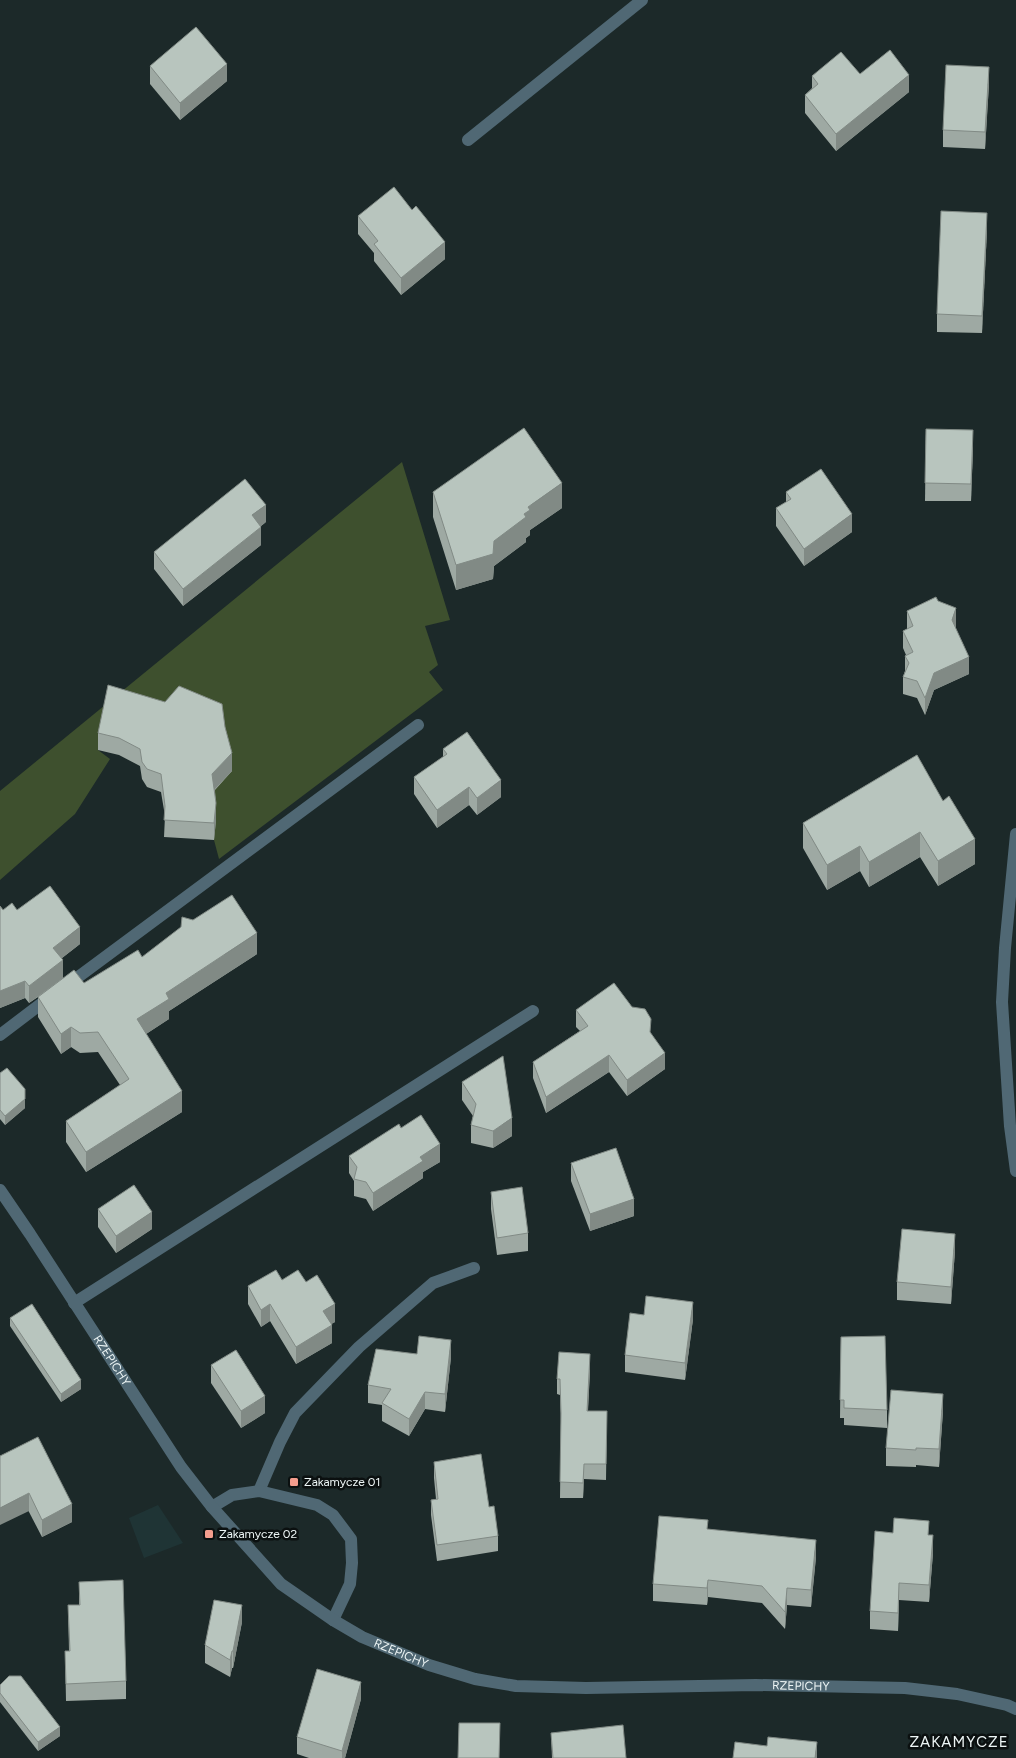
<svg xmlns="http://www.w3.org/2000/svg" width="1016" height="1758" viewBox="0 0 1016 1758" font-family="Figtree,sans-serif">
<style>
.built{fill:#1f3435}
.green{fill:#3e502e}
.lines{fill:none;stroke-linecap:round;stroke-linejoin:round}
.service{stroke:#506874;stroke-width:12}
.minor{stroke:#506874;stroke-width:12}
.tertiary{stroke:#506874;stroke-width:12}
.wall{fill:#9ea9a3}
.shaded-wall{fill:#818a85}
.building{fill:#b8c5be;stroke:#818a85}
.poi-dot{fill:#f49d8d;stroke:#0b1010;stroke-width:2}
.labels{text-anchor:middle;stroke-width:5;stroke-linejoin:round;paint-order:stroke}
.street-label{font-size:12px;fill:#edf5f5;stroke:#0b1010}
.poi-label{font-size:12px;fill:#edf5f5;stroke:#0b1010;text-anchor:start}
.quarter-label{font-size:15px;letter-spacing:1px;fill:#edf5f5;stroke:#0b1010}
</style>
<rect width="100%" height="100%" fill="#1c2929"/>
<!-- built -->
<path class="built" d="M 158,1505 L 183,1543 L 144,1558 L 129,1518 Z"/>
<!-- green -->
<path class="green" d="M 402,462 L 450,620 L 425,626 L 438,665 L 429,672 L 443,690 L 219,859 L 214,840 L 162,721 L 98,750 L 110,759 L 75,814 L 0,880 L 0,791 Z"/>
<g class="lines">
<!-- service -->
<g class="service">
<path d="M 468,140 L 642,0"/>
<path d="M 66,986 L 418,725"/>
<path d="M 0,1035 L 50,997"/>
<path d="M 74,1303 L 533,1011"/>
<path d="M 259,1491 L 280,1442 L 295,1413 L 359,1347 L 433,1283 L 474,1268"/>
<path d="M 212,1507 L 232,1495 L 259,1491 L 317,1505 L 333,1515 L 351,1539 L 352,1563 L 350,1584 L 333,1620"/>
</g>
<!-- minor -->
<path class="minor" d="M 1016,834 L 1005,948 L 1002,1002 L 1010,1126 L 1016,1171"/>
<!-- tertiary -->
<path class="tertiary" id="s1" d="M 0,1190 L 30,1234 L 181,1467 L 212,1507 L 281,1584 L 333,1620 L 362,1637 L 429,1665 L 475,1679 L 516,1686 L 586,1688 L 756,1685 L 905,1688 L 957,1694 L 1007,1705 L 1016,1709"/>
</g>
<!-- wall -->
<g class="wall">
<path d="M 150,66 L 227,81 L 180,120 L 150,84 Z"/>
<path d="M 860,74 L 909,92 L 836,151 L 805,113 L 805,95 L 812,88 L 812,76 Z"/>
<path d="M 989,84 L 985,149 L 943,147 L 943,130 Z"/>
<path d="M 358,216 L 445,259 L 401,295 L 374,261 L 374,253 L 358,234 Z"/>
<path d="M 987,230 L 982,333 L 937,332 L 937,314 Z"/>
<path d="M 926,429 L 973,447 L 971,501 L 925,501 Z"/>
<path d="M 433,492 L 562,508 L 530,530 L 530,535 L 526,538 L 526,542 L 494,566 L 493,579 L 456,590 L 433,517 Z"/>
<path d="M 786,492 L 852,532 L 804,566 L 776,526 L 776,508 L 786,502 Z"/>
<path d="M 266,522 L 261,526 L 261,545 L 183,606 L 154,569 L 154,552 Z"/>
<path d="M 938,601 L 956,626 L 955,627 L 969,674 L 934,690 L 925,715 L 917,698 L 903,694 L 903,677 L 905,671 L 905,656 L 906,655 L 903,648 L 903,631 L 907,629 L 907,611 Z"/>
<path d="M 225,727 L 232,771 L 215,790 L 216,820 L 214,840 L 164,837 L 165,816 L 161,792 L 147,787 L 142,779 L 140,766 L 119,755 L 98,750 L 98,733 Z"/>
<path d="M 443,749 L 501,797 L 477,815 L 469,805 L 437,828 L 414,794 L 414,777 L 443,757 Z"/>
<path d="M 917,755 L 975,864 L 938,886 L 920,857 L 869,887 L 860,871 L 827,890 L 803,848 L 803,823 Z"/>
<path d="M 0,906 L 3,910 L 17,910 L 80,944 L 62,958 L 63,978 L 84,983 L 142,957 L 257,954 L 169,1011 L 169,1019 L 146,1034 L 182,1112 L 86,1172 L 66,1142 L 66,1121 L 120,1085 L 98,1052 L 80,1053 L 71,1047 L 61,1054 L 38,1017 L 38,997 L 29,1003 L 25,998 L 0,1008 Z"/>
<path d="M 576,1010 L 651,1034 L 665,1069 L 627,1096 L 609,1072 L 546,1113 L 533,1078 L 533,1062 L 580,1031 L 576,1027 Z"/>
<path d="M 0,1073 L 25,1108 L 5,1125 L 0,1119 Z"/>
<path d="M 462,1082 L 512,1136 L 493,1148 L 471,1143 L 471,1125 L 473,1116 L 462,1100 Z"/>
<path d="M 401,1128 L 440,1162 L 423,1172 L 423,1178 L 373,1211 L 366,1199 L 354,1196 L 354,1181 L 349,1173 L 349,1156 Z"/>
<path d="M 571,1163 L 634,1216 L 590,1231 L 571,1181 Z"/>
<path d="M 491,1192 L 528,1233 L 528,1251 L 497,1255 L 491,1209 Z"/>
<path d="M 98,1209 L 152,1229 L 116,1253 L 98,1227 Z"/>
<path d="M 955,1251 L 951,1304 L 897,1300 L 897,1282 Z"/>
<path d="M 282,1280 L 306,1282 L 335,1322 L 331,1324 L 332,1343 L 296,1364 L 270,1321 L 261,1327 L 248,1304 L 248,1286 Z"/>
<path d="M 644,1315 L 693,1319 L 685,1380 L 625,1372 L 625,1355 Z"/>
<path d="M 10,1318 L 81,1389 L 61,1402 L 10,1326 Z"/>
<path d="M 841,1337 L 887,1410 L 887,1428 L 844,1425 L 844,1418 L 840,1418 Z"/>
<path d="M 451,1357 L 445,1412 L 425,1409 L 409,1436 L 382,1421 L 382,1405 L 368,1403 L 368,1385 Z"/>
<path d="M 211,1365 L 265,1413 L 241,1428 L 211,1383 Z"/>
<path d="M 590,1370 L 588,1411 L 607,1411 L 606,1480 L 584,1479 L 583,1498 L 560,1498 L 561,1422 L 560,1395 L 557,1394 L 557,1379 Z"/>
<path d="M 943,1411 L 939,1467 L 916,1465 L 916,1467 L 886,1466 L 886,1448 Z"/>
<path d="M 0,1456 L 72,1522 L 42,1537 Z"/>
<path d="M 434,1462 L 489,1507 L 498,1536 L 498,1551 L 437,1561 L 431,1515 L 431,1500 L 436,1499 L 434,1478 Z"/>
<path d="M 708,1529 L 816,1557 L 811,1607 L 787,1605 L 785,1629 L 762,1603 L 708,1597 L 707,1605 L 653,1601 L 653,1584 Z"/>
<path d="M 929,1535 L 933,1553 L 929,1602 L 899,1600 L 898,1631 L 870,1629 L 870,1611 Z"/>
<path d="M 79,1582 L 126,1681 L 126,1699 L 66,1701 L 65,1651 L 69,1651 L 68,1605 L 79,1605 Z"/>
<path d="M 242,1622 L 233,1668 L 232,1668 L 230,1677 L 205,1663 L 205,1645 Z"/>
<path d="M 0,1685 L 60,1736 L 38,1751 L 0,1702 Z"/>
<path d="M 361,1699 L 345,1758 L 309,1758 L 297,1754 L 297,1737 Z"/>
<path d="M 551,1733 L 626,1758 L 552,1758 Z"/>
</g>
<!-- shaded-wall -->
<g class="shaded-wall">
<path d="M 227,64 L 227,81 L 180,120 L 180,103 Z"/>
<path d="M 989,67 L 989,84 L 985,149 L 985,132 Z"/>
<path d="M 909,75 L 909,92 L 836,151 L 836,134 Z"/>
<path d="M 987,213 L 987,230 L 982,333 L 982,316 Z"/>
<path d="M 445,242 L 445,259 L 401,295 L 401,278 Z"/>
<path d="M 973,430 L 973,447 L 971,501 L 971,484 Z"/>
<path d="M 562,483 L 562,508 L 530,530 L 530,535 L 526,538 L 526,542 L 494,566 L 493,579 L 456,590 L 456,565 L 494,541 L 524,514 L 528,507 Z"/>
<path d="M 266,505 L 266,522 L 252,533 L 252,515 Z"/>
<path d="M 852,514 L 852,532 L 804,566 L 804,549 Z"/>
<path d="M 261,527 L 261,545 L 183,606 L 183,589 Z"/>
<path d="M 956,608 L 956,626 L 952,637 L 952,620 Z"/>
<path d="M 969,657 L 969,674 L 934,690 L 925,715 L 925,698 L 934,673 Z"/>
<path d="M 232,753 L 232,771 L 212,792 L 212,774 Z"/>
<path d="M 501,780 L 501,797 L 477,815 L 477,798 Z"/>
<path d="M 469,787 L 469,805 L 437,828 L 437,810 Z"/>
<path d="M 216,803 L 216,820 L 214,840 L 214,823 Z"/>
<path d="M 920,832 L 920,857 L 869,887 L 869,862 Z"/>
<path d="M 975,839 L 975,864 L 938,886 L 938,861 Z"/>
<path d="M 860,846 L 860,871 L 827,890 L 827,865 Z"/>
<path d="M 80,927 L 80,944 L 53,965 L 53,948 Z"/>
<path d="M 257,933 L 257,954 L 169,1011 L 169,1019 L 137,1040 L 137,1019 L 166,993 Z"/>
<path d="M 63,960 L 63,978 L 29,1003 L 29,986 Z"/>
<path d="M 25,981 L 25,998 L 0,1008 L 0,991 Z"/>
<path d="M 71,1027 L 71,1047 L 61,1054 L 61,1034 Z"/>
<path d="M 665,1053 L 665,1069 L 627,1096 L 627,1080 Z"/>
<path d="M 609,1055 L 609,1072 L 546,1113 L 546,1097 Z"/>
<path d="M 182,1091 L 182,1112 L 86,1172 L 86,1152 Z"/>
<path d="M 25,1099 L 25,1108 L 5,1125 L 5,1116 Z"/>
<path d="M 512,1118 L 512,1136 L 493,1148 L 493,1131 Z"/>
<path d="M 440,1144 L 440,1162 L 423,1172 L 423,1178 L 373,1211 L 373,1193 L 420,1157 Z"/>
<path d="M 634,1199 L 634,1216 L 590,1231 L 590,1214 Z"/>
<path d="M 152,1212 L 152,1229 L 116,1253 L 116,1236 Z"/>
<path d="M 955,1234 L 955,1251 L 951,1304 L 951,1287 Z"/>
<path d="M 693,1302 L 693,1319 L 685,1380 L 685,1363 Z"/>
<path d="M 270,1304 L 270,1321 L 261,1327 L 261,1310 Z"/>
<path d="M 335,1304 L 335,1322 L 323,1329 L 323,1311 Z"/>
<path d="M 332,1325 L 332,1343 L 296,1364 L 296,1347 Z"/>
<path d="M 451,1340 L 451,1357 L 445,1412 L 445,1394 Z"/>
<path d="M 590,1354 L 590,1370 L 587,1426 L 587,1411 Z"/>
<path d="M 81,1380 L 81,1389 L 61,1402 L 61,1394 Z"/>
<path d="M 425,1392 L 425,1409 L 409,1436 L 409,1419 Z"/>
<path d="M 943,1394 L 943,1411 L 939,1467 L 939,1449 Z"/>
<path d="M 265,1396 L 265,1413 L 241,1428 L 241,1411 Z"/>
<path d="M 584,1464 L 584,1479 L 583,1498 L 583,1483 Z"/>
<path d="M 29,1493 L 29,1511 L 0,1525 L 0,1508 Z"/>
<path d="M 72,1504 L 72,1522 L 42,1537 L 42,1520 Z"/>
<path d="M 933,1535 L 933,1553 L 929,1602 L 929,1585 Z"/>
<path d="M 816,1540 L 816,1557 L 811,1607 L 811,1590 Z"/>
<path d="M 708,1580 L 708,1597 L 707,1605 L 707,1588 Z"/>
<path d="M 899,1583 L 899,1600 L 898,1631 L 898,1613 Z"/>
<path d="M 787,1588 L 787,1605 L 785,1629 L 785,1612 Z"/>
<path d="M 242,1605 L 242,1622 L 233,1668 L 233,1651 Z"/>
<path d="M 232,1651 L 232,1668 L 230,1677 L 230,1660 Z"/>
<path d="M 361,1682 L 361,1699 L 345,1758 L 342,1758 L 342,1751 Z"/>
<path d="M 60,1727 L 60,1736 L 38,1751 L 38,1742 Z"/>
<path d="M 817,1742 L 817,1758 L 815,1758 Z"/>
</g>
<!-- building -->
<g class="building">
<path d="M 196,27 L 227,64 L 180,103 L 150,66 Z"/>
<path d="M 890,50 L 909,75 L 836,134 L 805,95 L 818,84 L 812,76 L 841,52 L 860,74 Z"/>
<path d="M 946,65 L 989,67 L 985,132 L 943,130 Z"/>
<path d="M 394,187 L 412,210 L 416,206 L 445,242 L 401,278 L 374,244 L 378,241 L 358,216 Z"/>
<path d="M 941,211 L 987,213 L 982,316 L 937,314 Z"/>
<path d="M 524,428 L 562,483 L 528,507 L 530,510 L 524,514 L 526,517 L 494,541 L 493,554 L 456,565 L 433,492 Z"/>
<path d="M 926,429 L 973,430 L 971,484 L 925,483 Z"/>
<path d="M 821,469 L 852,514 L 804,549 L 776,508 L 791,499 L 786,492 Z"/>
<path d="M 245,479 L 266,505 L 252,515 L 261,527 L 183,589 L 154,552 Z"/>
<path d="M 936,597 L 938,601 L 956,608 L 952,620 L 969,657 L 934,673 L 925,698 L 917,681 L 903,677 L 909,663 L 905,656 L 913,652 L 903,631 L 913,626 L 907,611 Z"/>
<path d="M 108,685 L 165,702 L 179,686 L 222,704 L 225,727 L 232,753 L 212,774 L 216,803 L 214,823 L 164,820 L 165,806 L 161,774 L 147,769 L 142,762 L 140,749 L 119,738 L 98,733 Z"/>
<path d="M 467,732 L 501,780 L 477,798 L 469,787 L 437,810 L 414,777 L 447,754 L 443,749 Z"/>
<path d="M 917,755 L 943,801 L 949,796 L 975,839 L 938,861 L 920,832 L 869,862 L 860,846 L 827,865 L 803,823 Z"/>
<path d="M 50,886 L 80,927 L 53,948 L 63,960 L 29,986 L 25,981 L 0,991 L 0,906 L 3,910 L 12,903 L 17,910 Z"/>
<path d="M 232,895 L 257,933 L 166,993 L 169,999 L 137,1019 L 182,1091 L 86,1152 L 66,1121 L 129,1079 L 98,1032 L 80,1033 L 71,1027 L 61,1034 L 38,997 L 74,970 L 84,983 L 138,950 L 142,957 L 181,927 L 182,917 L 193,920 Z"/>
<path d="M 614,983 L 632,1007 L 645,1009 L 651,1019 L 650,1032 L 665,1053 L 627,1080 L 609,1055 L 546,1097 L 533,1062 L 588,1026 L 576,1010 Z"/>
<path d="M 503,1056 L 512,1118 L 493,1131 L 471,1125 L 476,1104 L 462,1082 Z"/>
<path d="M 7,1068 L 25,1089 L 25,1099 L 5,1116 L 0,1110 L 0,1073 Z"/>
<path d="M 421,1115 L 440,1144 L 420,1157 L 423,1161 L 373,1193 L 366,1182 L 354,1179 L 357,1167 L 349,1156 L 399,1124 L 401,1128 Z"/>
<path d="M 616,1148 L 634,1199 L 590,1214 L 571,1163 Z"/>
<path d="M 134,1185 L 152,1212 L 116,1236 L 98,1209 Z"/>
<path d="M 522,1187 L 528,1233 L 497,1238 L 491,1192 Z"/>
<path d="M 902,1229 L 955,1234 L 951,1287 L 897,1282 Z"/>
<path d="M 276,1270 L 282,1280 L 298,1270 L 306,1282 L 317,1275 L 335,1304 L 323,1311 L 332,1325 L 296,1347 L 270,1304 L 261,1310 L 248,1286 Z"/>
<path d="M 646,1296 L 693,1302 L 685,1363 L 625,1355 L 630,1313 L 644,1315 Z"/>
<path d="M 32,1304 L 81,1380 L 61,1394 L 10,1318 Z"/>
<path d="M 419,1336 L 451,1340 L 445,1394 L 425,1392 L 409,1419 L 382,1403 L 391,1389 L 368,1385 L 376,1349 L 417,1354 Z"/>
<path d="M 885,1336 L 887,1410 L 844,1408 L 844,1400 L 840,1400 L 841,1337 Z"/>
<path d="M 236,1350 L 265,1396 L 241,1411 L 211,1365 Z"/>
<path d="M 559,1352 L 590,1354 L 587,1411 L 607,1411 L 606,1464 L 584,1464 L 583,1483 L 560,1482 L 561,1413 L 560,1379 L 557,1379 Z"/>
<path d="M 891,1390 L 943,1394 L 939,1449 L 916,1448 L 916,1450 L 886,1448 Z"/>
<path d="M 38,1437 L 72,1504 L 42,1520 L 29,1493 L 0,1508 L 0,1456 Z"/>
<path d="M 481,1454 L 489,1507 L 494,1506 L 498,1536 L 437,1545 L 431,1500 L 438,1499 L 434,1462 Z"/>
<path d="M 659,1516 L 708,1520 L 707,1529 L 816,1540 L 811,1590 L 787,1588 L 785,1612 L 762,1586 L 708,1580 L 707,1588 L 653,1584 Z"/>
<path d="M 894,1518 L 929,1521 L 928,1535 L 933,1535 L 929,1585 L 899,1583 L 898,1613 L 870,1611 L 875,1531 L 893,1533 Z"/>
<path d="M 123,1580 L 126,1681 L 66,1684 L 65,1651 L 70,1651 L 68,1605 L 80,1605 L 79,1582 Z"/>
<path d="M 214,1600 L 242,1605 L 233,1651 L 232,1651 L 230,1660 L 205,1645 Z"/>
<path d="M 317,1669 L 361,1682 L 342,1751 L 297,1737 Z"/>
<path d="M 9,1676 L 21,1676 L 60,1727 L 38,1742 L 0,1693 L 0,1685 Z"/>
<path d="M 459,1723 L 500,1723 L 499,1758 L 458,1758 Z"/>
<path d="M 623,1725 L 626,1758 L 553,1758 L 551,1733 Z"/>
<path d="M 768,1737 L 817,1742 L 815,1758 L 733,1758 L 735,1742 L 767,1746 Z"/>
</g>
<!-- markers -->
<g class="poi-dot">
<rect x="289" y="1477" width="10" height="10" rx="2.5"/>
<rect x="204" y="1529" width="10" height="10" rx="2.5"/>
</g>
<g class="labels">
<!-- street labels -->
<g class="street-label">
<text dy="4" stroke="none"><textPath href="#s1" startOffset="204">RZEPICHY</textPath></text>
<text dy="4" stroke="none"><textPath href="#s1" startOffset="624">RZEPICHY</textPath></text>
<text dy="4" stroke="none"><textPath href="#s1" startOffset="1029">RZEPICHY</textPath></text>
</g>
<!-- poi labels -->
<g class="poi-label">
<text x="304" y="1486">Zakamycze 01</text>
<text x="219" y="1538">Zakamycze 02</text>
</g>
<!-- quarter labels -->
<g class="quarter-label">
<text x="959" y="1747">ZAKAMYCZE</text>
</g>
</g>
</svg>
